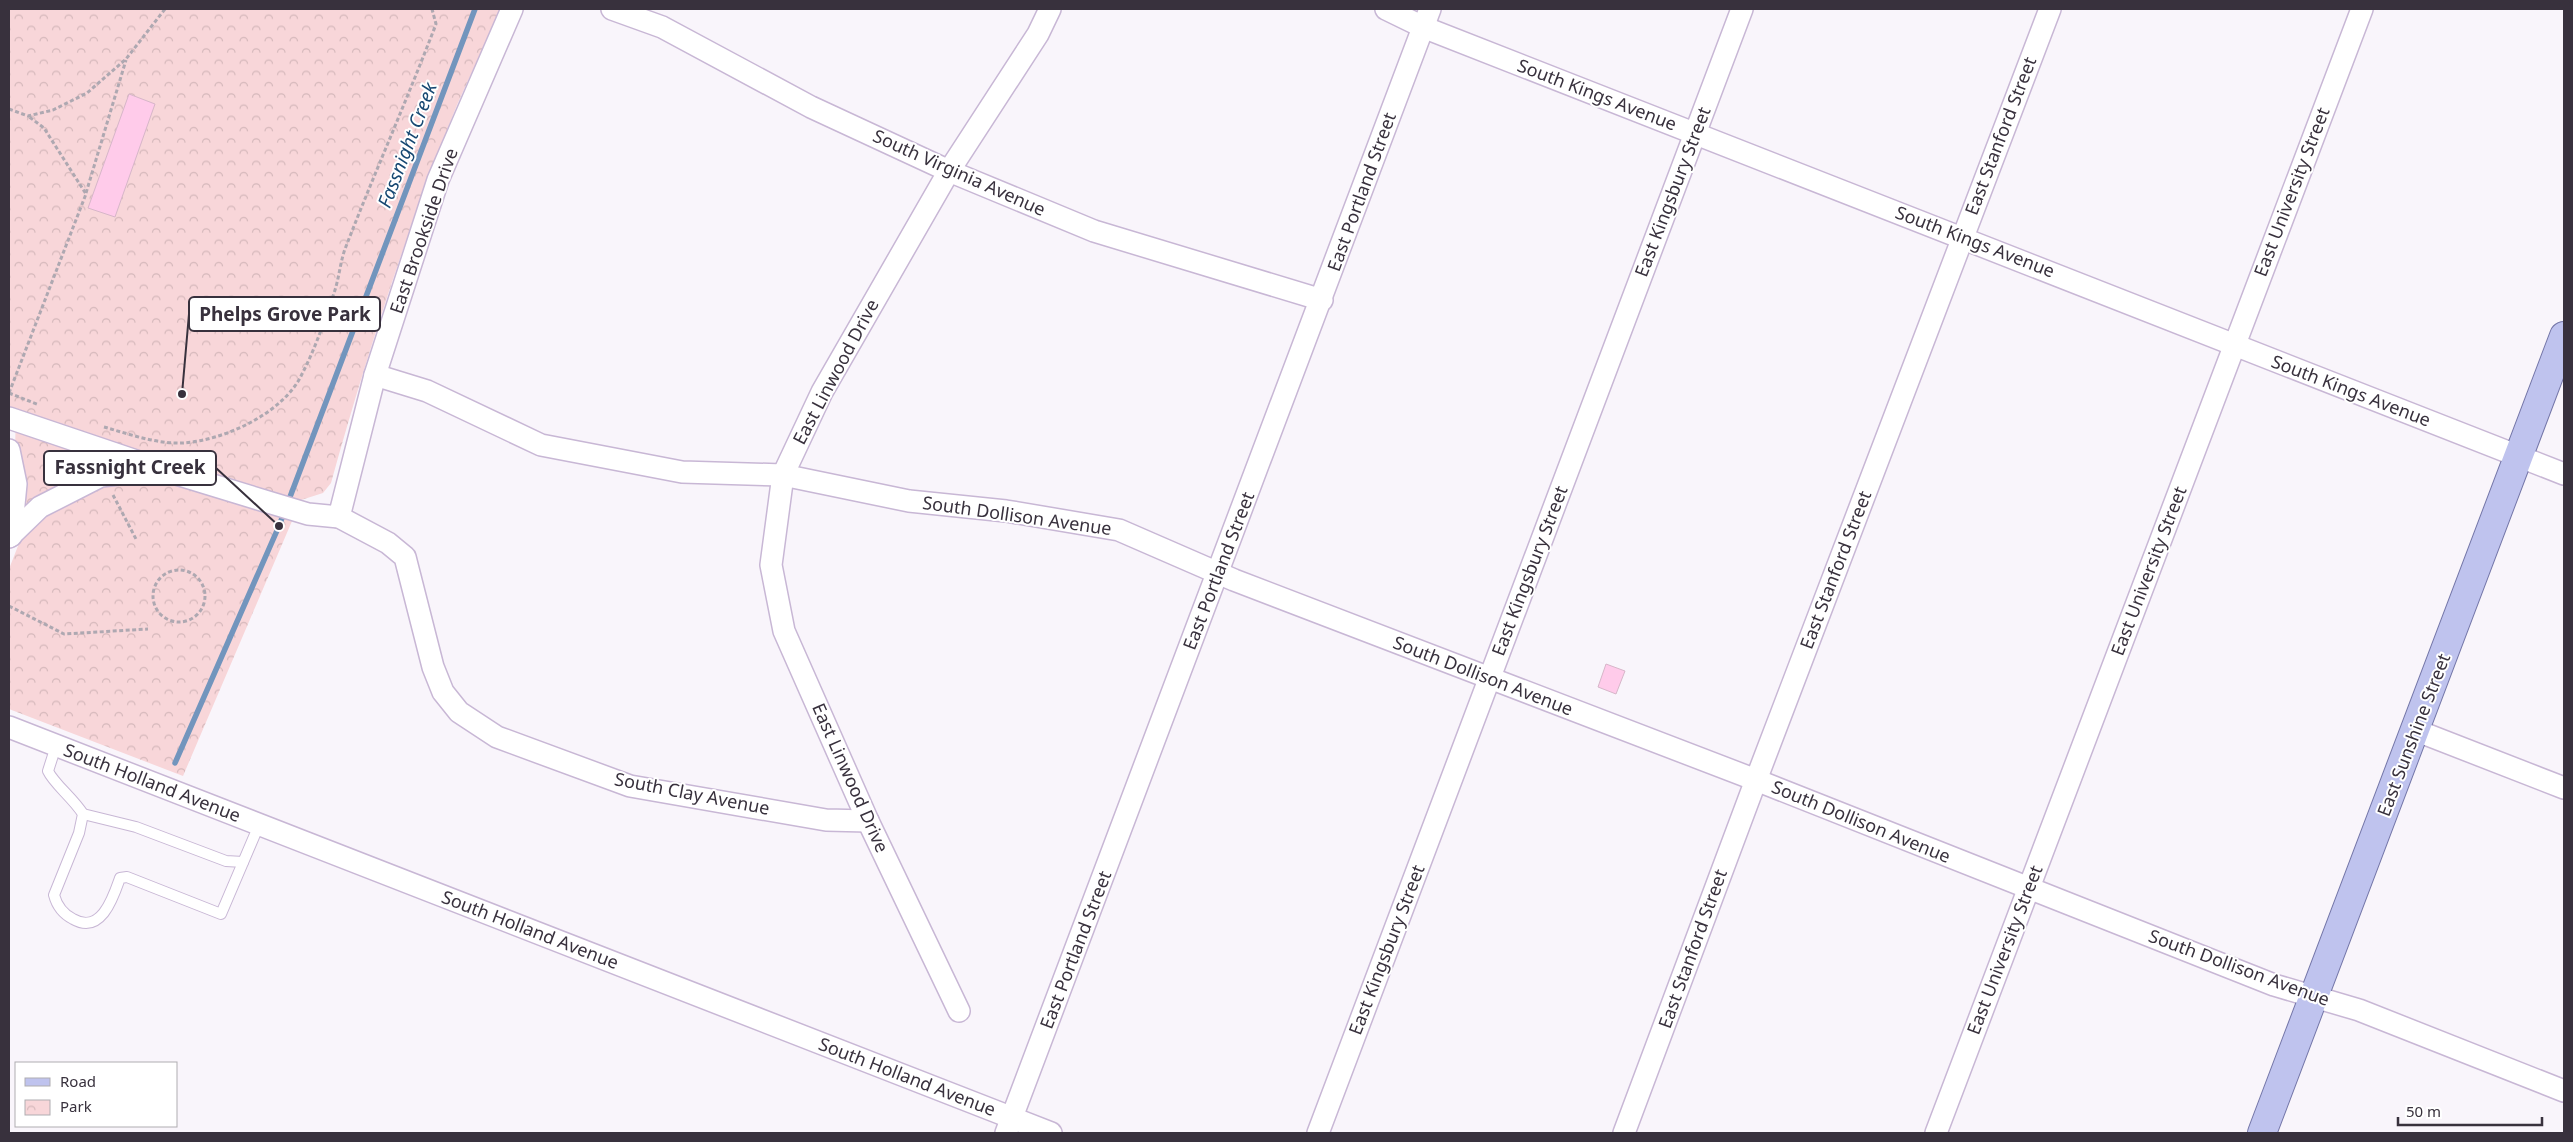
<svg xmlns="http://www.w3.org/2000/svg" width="2573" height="1142" viewBox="0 0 2573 1142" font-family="'Noto Sans',sans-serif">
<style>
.park{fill:url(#park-crowns)}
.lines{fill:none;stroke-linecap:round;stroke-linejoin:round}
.stream{stroke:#7295bd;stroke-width:5.5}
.building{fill:#ffcbea;stroke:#d7b6c9}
.service-casing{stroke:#c8b7d5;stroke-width:12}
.minor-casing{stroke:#c8b7d5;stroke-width:24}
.primary-casing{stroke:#7476a8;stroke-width:30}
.path{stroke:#aea8b1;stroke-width:3;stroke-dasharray:4 2.5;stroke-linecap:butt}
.service{stroke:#fff;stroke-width:10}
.minor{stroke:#fff;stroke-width:21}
.primary{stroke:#bfc3ee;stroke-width:28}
.labels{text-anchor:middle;stroke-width:4;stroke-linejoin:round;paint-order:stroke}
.street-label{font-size:18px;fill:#38313d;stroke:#fff}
.water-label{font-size:19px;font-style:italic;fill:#174872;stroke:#fff}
.leader{fill:none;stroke:#38313d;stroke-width:2}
.callout-dot{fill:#38313d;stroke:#fff;stroke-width:2}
.callout{fill:#fff;stroke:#38313d;stroke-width:2}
.callout-label{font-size:19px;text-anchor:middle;font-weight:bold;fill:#38313d}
</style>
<defs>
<pattern id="park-crowns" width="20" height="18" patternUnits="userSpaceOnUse" patternTransform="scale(1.25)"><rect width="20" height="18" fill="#f8d6d9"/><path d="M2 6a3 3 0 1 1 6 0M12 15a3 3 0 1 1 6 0" fill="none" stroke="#d5b8bb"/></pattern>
</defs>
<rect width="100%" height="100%" fill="#f9f5fb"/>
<!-- park -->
<path class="park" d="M 9,9 L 502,9 C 487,41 471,73 457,105 C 408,226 366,357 331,483 L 323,493 L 301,500 L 183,776 L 9,709 L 9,569 L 23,533 L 15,450 L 16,410 L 9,408 Z"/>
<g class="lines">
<!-- stream -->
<path class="stream" d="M 175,763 L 279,526 L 475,9"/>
</g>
<!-- building -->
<g class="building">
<path d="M 129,94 L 155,104 L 115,217 L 88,208 Z"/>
<path d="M 1606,664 L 1625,671 L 1616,694 L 1598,687 Z"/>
</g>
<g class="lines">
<!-- service casing -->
<g class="service-casing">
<g id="service">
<path d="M 56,746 L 48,771 C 54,784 73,798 83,814 L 79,833 L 54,895 C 57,906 63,914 73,919 C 101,935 113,898 120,878 L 127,877 L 221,914 L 259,825"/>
<path d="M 83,814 L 136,827 L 226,861 L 243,862"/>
</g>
</g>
<!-- minor casing -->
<g class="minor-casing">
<g id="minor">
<path d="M 612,9 L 662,27 L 811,107 L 949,171 L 1094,231 L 1322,300"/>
<path d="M 1386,9 L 1423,27 L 2564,474"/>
<path d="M 375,375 L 427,391 L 541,445 L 682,472 L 783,475 L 909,501 L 1006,511 L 1119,530 L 1234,580 L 1756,780 L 2274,985 L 2359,1010 L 2564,1091"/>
<path d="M 9,418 L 160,469 L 268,502 L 308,514 L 339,517 L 388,543 L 405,557 L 433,667 L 443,692 L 459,712 L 497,737 L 630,786 L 826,820 L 868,821"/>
<path d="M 9,450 L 16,484 L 11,536"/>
<path d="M 339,517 L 375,375 L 438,180 L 512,9"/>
<path d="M 9,537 L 40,507 L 101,476 L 153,470"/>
<path d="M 9,727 L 1051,1133"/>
<path d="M 2415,730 L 2564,788"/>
<path d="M 959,1011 L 868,821 L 784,631 L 771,565 L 783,475 L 822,392 L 949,171 L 1038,34 L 1050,9"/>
<path d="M 1006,1133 L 1430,9"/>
<path d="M 1318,1133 L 1742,9"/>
<path d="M 1624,1133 L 1756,780 L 2050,9"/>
<path d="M 1936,1133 L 2362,9"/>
</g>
</g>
<!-- primary casing -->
<g class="primary-casing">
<path id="primary" d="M 2262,1133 L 2564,336"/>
</g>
<!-- path -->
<g class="path">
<path d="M 9,109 L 28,116 L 53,110 L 87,93 L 126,59 L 165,9"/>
<path d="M 86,193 L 126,60"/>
<path d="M 9,393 L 39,405"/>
<path d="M 9,393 L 86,194 L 44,128 L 28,116"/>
<path d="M 104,427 C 129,434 156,444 182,443 C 223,441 284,413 302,374 C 315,349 325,320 334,293 C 339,279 340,263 345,249 C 374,174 407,100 436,24 L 432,9"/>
<path d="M 113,495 L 136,539"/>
<circle cx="179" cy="596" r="26"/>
<path d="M 9,606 L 64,634 L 148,629"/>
</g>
<!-- service -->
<use href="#service" class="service"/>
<!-- minor -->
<use href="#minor" class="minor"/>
<!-- primary -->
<use href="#primary" class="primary"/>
</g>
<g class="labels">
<!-- street labels -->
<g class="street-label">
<text transform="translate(1597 95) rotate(21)" y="6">South Kings Avenue</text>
<text transform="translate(2001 136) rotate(-69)" y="6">East Stanford Street</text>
<text transform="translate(959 173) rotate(24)" y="6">South Virginia Avenue</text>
<text transform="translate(1362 192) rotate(-70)" y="6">East Portland Street</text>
<text transform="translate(1673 192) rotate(-69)" y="6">East Kingsbury Street</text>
<text transform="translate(2292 192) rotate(-69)" y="6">East University Street</text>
<text transform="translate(424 231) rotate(-71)" y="6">East Brookside Drive</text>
<text transform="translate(1975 242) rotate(21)" y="6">South Kings Avenue</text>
<text transform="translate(836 372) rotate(-62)" y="6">East Linwood Drive</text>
<text transform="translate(2351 391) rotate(21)" y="6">South Kings Avenue</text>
<text transform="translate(1017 516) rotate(8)" y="6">South Dollison Avenue</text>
<text transform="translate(1836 570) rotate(-69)" y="6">East Stanford Street</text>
<text transform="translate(1219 571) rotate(-69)" y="6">East Portland Street</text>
<text transform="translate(1530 571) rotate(-69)" y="6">East Kingsbury Street</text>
<text transform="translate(2149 571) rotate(-69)" y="6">East University Street</text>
<text transform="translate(1483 676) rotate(21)" y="6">South Dollison Avenue</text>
<text transform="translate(2414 735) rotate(-69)" y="6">East Sunshine Street</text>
<text transform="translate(850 778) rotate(66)" y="6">East Linwood Drive</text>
<text transform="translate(152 783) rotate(21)" y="6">South Holland Avenue</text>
<text transform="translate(692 794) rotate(11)" y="6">South Clay Avenue</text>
<text transform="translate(1861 822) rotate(22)" y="6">South Dollison Avenue</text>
<text transform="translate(530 930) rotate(21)" y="6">South Holland Avenue</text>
<text transform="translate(1693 949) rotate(-70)" y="6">East Stanford Street</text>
<text transform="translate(1076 950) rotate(-69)" y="6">East Portland Street</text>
<text transform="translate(1387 950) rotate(-69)" y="6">East Kingsbury Street</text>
<text transform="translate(2005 950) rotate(-69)" y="6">East University Street</text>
<text transform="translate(2239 968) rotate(20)" y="6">South Dollison Avenue</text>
<text transform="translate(907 1077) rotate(21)" y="6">South Holland Avenue</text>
</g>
<!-- water labels -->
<g class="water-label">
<text transform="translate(407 145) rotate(-69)" y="7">Fassnight Creek</text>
</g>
</g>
<!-- callouts -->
<path class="leader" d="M182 394L189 314M279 526L216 468"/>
<g class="callout-dot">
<circle cx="182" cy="394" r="5"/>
<circle cx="279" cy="526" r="5"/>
</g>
<g class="callout">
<rect x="189" y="297" width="191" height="34" rx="5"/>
<rect x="44" y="451" width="172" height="34" rx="5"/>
</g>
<g class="callout-label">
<text x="285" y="321">Phelps Grove Park</text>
<text x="130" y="474">Fassnight Creek</text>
</g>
<!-- border -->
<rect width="2573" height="1142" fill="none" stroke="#38313d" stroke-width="20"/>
<!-- legend -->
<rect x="15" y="1062" width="162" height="65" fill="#ffffff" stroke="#afadb1"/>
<rect x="25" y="1078" width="25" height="8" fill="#bfc3ee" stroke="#afadb1"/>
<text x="60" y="1087" font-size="15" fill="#38313d">Road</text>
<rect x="25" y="1100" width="25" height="15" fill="url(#park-crowns)" stroke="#afadb1"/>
<text x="60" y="1112" font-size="15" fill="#38313d">Park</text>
<!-- scale -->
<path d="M2398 1117v8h144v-8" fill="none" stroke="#38313d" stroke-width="2.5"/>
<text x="2406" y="1117" font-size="15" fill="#38313d" stroke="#ffffff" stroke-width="4" paint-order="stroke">50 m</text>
</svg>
